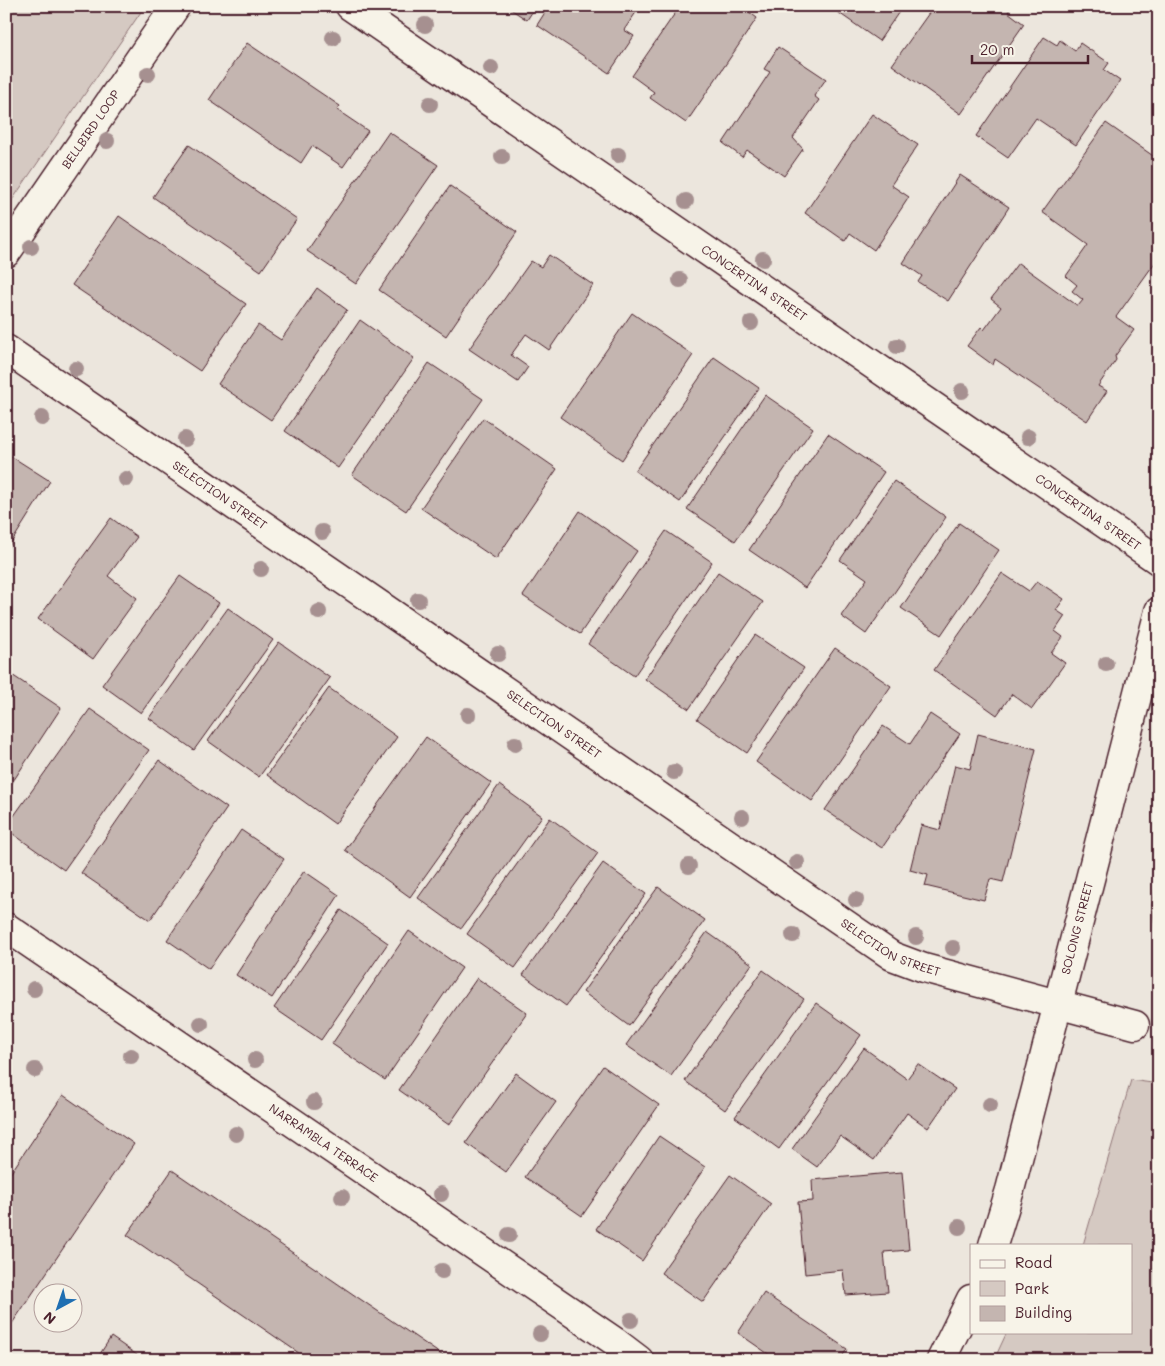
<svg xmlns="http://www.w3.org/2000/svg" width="1165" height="1366" viewBox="0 0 1165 1366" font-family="Mali,sans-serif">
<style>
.green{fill:#d5c9c2;stroke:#907476}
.building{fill:#c4b5b0;stroke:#4a1f2b}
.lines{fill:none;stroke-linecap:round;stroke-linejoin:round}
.street-casing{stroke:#4a1f2b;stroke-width:31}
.street{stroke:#f7f3e8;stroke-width:28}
.tree{fill:#a69090}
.labels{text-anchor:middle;stroke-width:4;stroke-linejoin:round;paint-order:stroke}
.street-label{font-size:12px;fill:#4a1f2b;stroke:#f7f3e8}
</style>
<rect width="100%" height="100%" fill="#ece6dd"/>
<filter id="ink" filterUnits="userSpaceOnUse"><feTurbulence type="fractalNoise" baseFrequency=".02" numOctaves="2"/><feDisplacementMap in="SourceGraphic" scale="10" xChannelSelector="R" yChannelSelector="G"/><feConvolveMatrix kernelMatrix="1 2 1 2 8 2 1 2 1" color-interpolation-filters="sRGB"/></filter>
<g filter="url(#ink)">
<!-- green -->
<g class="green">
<path d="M 6,6 L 145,6 L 6,209 Z"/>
<path d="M 1159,872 L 1159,956 L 1152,905 Z"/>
<path d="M 1131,1080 L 1159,1084 L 1159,1360 L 994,1360 L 1007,1332 L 1131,1332 L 1131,1245 L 1083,1245 Z"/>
</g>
<!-- building -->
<g class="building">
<path d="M 506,6 L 536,6 L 527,20 Z"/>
<path d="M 549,6 L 648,6 L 645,11 L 639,8 L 624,30 L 634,36 L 609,73 L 537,25 Z"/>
<path d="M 680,6 L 741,6 L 757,18 L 686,123 L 650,98 L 654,92 L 632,76 Z"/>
<path d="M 829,6 L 903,6 L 879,41 Z"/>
<path d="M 934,6 L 1012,6 L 1008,12 L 1024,24 L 961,114 L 892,65 Z"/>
<path d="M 1044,37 L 1057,45 L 1060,40 L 1075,51 L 1080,43 L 1109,63 L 1104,70 L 1120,81 L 1076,145 L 1036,118 L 1008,158 L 976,136 Z"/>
<path d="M 247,43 L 340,106 L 337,110 L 368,131 L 343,167 L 312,146 L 301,163 L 209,100 Z"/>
<path d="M 778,47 L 826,79 L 814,96 L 819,100 L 793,138 L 803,149 L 784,176 L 747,150 L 742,157 L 723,143 L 770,72 L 764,69 Z"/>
<path d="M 872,114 L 918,145 L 891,185 L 909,197 L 874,250 L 850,233 L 845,241 L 805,213 Z"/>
<path d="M 1106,123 L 1159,160 L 1159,184 L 1155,189 L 1159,192 L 1159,257 L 1116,317 L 1134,330 L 1115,356 L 1116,360 L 1098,386 L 1107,391 L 1087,421 L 995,359 L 993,365 L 967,346 L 981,327 L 984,330 L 1001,307 L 991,299 L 1018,263 L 1078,306 L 1083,300 L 1072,291 L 1077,285 L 1066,276 L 1088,245 L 1042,212 Z"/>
<path d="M 389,132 L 438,165 L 356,284 L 307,251 Z"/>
<path d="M 189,145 L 297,219 L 261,271 L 153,197 Z"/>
<path d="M 960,175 L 1009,207 L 948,301 L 918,282 L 922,276 L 903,263 Z"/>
<path d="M 450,186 L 517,232 L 446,336 L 379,290 Z"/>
<path d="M 119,216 L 246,304 L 200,371 L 72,285 Z"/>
<path d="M 549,255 L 593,285 L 549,350 L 526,334 L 511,355 L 528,367 L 518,382 L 469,349 L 531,261 L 541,267 Z"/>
<path d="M 317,288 L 347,310 L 271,420 L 218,384 L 258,325 L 281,340 Z"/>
<path d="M 632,313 L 693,355 L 622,460 L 560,417 Z"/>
<path d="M 360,320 L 414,358 L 338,468 L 285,431 Z"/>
<path d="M 714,357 L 759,388 L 680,502 L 635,471 Z"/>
<path d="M 429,363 L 483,399 L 406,511 L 352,475 Z"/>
<path d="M 765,395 L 813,428 L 735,541 L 687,509 Z"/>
<path d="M 483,418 L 557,469 L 496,559 L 421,508 Z"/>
<path d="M 828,434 L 884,472 L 805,588 L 749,550 Z"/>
<path d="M 6,453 L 50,481 L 6,551 Z"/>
<path d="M 894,481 L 946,517 L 866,634 L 841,616 L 867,579 L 840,560 Z"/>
<path d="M 580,511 L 637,551 L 580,634 L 523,596 Z"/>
<path d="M 111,518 L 137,537 L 108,576 L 137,598 L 93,659 L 38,619 Z"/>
<path d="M 959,523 L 999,550 L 941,635 L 901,608 Z"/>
<path d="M 666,531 L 712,562 L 634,676 L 588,644 Z"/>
<path d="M 718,572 L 763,602 L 689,709 L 645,679 Z"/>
<path d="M 1002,573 L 1029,591 L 1037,581 L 1064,599 L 1056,610 L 1065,616 L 1055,631 L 1063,637 L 1051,653 L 1065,663 L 1032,709 L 1012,694 L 997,715 L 934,670 Z"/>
<path d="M 180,576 L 219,603 L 141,713 L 102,685 Z"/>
<path d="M 228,608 L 273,640 L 194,750 L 149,718 Z"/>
<path d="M 755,635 L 804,668 L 747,753 L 697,719 Z"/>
<path d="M 279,642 L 330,678 L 259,777 L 208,741 Z"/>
<path d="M 835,648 L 891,686 L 812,801 L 756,762 Z"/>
<path d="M 6,671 L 61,708 L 6,792 Z"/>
<path d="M 329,688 L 397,737 L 335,824 L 267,775 Z"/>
<path d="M 90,709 L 149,750 L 64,870 L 6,829 L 6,827 Z"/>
<path d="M 930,714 L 960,734 L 882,848 L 825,810 L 883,726 L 910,744 Z"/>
<path d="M 978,734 L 1036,749 L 1003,882 L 990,879 L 984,900 L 925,886 L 928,875 L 910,870 L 921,825 L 940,830 L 955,765 L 970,769 Z"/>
<path d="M 426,737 L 491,783 L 410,897 L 345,850 Z"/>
<path d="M 159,760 L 227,808 L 150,920 L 81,873 Z"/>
<path d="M 499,785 L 542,816 L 461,929 L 418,898 Z"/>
<path d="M 550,818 L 598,853 L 515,968 L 467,934 Z"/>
<path d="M 241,830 L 284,859 L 209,969 L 167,940 Z"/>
<path d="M 603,863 L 646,894 L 566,1006 L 523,975 Z"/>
<path d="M 304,871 L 339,895 L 272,998 L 236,975 Z"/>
<path d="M 658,887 L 705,920 L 629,1026 L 583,992 Z"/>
<path d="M 341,910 L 388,943 L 321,1040 L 274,1008 Z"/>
<path d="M 409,931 L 462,968 L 385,1080 L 332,1044 Z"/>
<path d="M 707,932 L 752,964 L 671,1076 L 626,1045 Z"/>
<path d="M 763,970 L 804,999 L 725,1110 L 685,1081 Z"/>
<path d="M 477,978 L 527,1013 L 449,1125 L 399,1090 Z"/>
<path d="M 816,1003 L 861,1035 L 779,1149 L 735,1117 Z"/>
<path d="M 864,1048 L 907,1079 L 918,1064 L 955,1089 L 928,1128 L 907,1113 L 874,1160 L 840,1136 L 817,1167 L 792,1149 Z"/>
<path d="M 603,1066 L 659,1105 L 582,1216 L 525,1177 Z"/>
<path d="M 516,1073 L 556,1102 L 506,1172 L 466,1143 Z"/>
<path d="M 63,1095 L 134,1144 L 9,1328 L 6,1326 L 6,1180 Z"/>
<path d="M 659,1136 L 705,1167 L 642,1261 L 596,1229 Z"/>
<path d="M 172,1170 L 449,1360 L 309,1360 L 127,1235 Z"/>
<path d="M 902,1172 L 909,1250 L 884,1252 L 888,1292 L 846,1295 L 843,1270 L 805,1274 L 798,1202 L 813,1201 L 812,1180 Z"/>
<path d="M 730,1175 L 771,1204 L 703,1302 L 661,1273 Z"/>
<path d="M 764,1293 L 847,1349 L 840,1360 L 777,1360 L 738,1333 Z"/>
<path d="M 111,1337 L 144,1360 L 96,1360 Z"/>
</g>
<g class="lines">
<!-- street casing -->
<g class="street-casing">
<g id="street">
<path id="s1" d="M 350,6 L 1159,561"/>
<path id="s2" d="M 6,253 L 176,6"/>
<path id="s3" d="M 6,349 L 892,956 L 924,968 L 1135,1025"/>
<path id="s4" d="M 6,927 L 614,1341 L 639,1360"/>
<path id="s5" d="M 993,1245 L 1010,1190 L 1159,611"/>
<path d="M 941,1360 L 971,1299"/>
</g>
</g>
<!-- street -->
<use href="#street" class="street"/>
</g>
<!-- trees -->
<g class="tree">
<circle cx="425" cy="25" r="8"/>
<circle cx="333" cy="38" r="8"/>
<circle cx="491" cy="68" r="8"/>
<circle cx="148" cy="74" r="8"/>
<circle cx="430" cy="104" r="8"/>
<circle cx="107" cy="141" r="8"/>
<circle cx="618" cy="155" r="8"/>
<circle cx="502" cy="157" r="8"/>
<circle cx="686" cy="201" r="8"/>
<circle cx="31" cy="247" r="8"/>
<circle cx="763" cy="259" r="8"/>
<circle cx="680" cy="280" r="8"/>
<circle cx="751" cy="323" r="8"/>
<circle cx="897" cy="346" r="8"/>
<circle cx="76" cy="369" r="8"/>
<circle cx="962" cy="391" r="8"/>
<circle cx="42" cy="418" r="8"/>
<circle cx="1028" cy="437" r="8"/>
<circle cx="185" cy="439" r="8"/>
<circle cx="126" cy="479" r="8"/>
<circle cx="322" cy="532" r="8"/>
<circle cx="261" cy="569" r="8"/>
<circle cx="418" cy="600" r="8"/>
<circle cx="319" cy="612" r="8"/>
<circle cx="498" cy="654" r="8"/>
<circle cx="1106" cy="664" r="8"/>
<circle cx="468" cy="715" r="8"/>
<circle cx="515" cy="744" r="8"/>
<circle cx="674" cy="772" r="8"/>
<circle cx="742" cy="817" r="8"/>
<circle cx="797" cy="862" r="8"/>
<circle cx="689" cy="866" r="8"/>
<circle cx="856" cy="900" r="8"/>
<circle cx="793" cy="935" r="8"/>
<circle cx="916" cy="937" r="8"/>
<circle cx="953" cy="948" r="8"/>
<circle cx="34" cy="989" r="8"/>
<circle cx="201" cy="1024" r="8"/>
<circle cx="131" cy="1056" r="8"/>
<circle cx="255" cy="1060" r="8"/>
<circle cx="35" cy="1070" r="8"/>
<circle cx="314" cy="1102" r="8"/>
<circle cx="990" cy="1105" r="8"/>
<circle cx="236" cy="1134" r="8"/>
<circle cx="441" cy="1194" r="8"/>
<circle cx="342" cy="1197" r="8"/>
<circle cx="959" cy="1227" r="8"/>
<circle cx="509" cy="1235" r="8"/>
<circle cx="442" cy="1271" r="8"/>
<circle cx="631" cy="1320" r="8"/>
<circle cx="540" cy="1334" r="8"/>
</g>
</g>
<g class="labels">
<!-- street labels -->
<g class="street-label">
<text dy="4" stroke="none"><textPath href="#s2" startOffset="150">BELLBIRD LOOP</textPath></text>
<text dy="4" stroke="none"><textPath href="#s1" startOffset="490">CONCERTINA STREET</textPath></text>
<text dy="4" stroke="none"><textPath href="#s3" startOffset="259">SELECTION STREET</textPath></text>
<text dy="4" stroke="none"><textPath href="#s1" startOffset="895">CONCERTINA STREET</textPath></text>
<text dy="4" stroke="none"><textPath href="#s3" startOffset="664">SELECTION STREET</textPath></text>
<text dy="4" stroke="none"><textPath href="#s5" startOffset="328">SOLONG STREET</textPath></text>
<text dy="4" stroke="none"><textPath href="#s3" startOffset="1069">SELECTION STREET</textPath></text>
<text dy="4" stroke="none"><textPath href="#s4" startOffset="384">NARRAMBLA TERRACE</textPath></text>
</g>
</g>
<!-- margin -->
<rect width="1165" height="1366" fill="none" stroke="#f7f3e8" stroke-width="25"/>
<rect x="12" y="12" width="1140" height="1341" fill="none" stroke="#4a1f2b" stroke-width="2" filter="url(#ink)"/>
<!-- legend -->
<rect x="970" y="1244" width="162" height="90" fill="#f7f3e8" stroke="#b29e9c"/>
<rect x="980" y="1260" width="25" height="8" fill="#f7f3e8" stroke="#b29e9c"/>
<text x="1015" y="1268" font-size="15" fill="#4a1f2b">Road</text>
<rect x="980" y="1281" width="25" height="15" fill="#d5c9c2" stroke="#b29e9c"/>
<text x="1015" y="1294" font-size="15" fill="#4a1f2b">Park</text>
<rect x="980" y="1306" width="25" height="15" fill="#c4b5b0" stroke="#b29e9c"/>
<text x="1015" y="1318" font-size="15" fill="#4a1f2b">Building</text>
<!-- north arrow -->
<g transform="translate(58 1308) rotate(220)"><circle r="24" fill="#f7f3e8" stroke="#b29e9c"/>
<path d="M0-4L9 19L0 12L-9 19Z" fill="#1f6fb2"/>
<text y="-8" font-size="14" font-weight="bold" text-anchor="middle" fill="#4a1f2b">N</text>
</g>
<!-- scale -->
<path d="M972 55v8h116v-8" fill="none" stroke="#4a1f2b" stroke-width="2.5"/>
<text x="980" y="55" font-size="15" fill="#4a1f2b" stroke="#f7f3e8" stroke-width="4" paint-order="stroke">20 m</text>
</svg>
